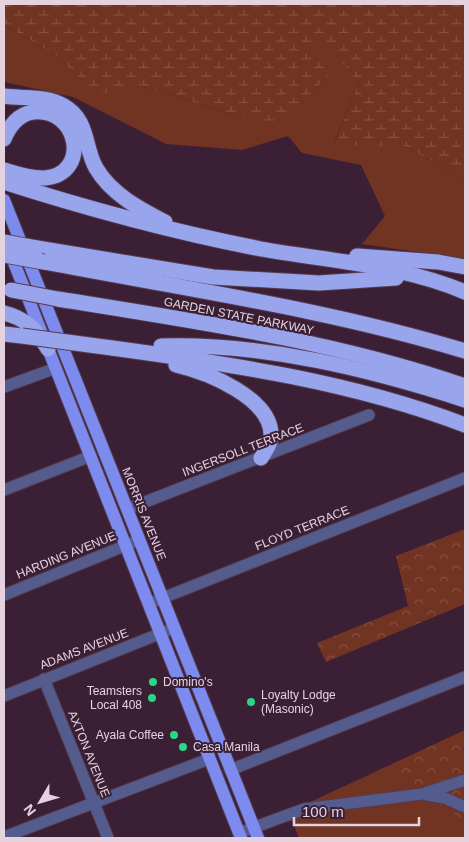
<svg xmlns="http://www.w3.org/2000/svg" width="469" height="842" viewBox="0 0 469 842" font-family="Arial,sans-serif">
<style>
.forest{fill:url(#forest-crowns)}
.wetland{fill:url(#wetland-marsh)}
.green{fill:#713322}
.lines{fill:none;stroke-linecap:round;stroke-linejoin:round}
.minor-casing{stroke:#563c50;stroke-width:13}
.major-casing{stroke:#563c50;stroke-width:14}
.highway-casing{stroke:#563c50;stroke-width:17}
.minor{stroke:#545c8d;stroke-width:11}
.major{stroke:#7d8bef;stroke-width:12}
.highway{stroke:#98a4ec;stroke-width:15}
.highway-bridge-casing{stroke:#563c50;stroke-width:17;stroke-linecap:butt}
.highway-bridge{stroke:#98a4ec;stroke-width:15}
.poi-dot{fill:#29d885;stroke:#3b2035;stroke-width:2}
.labels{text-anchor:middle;stroke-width:4;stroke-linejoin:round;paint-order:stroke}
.street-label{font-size:12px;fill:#e4d2df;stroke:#3b2035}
.poi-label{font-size:12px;fill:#e4d2df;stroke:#3b2035;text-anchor:start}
</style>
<defs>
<pattern id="forest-crowns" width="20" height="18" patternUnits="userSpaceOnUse" patternTransform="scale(1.25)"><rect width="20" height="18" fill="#713322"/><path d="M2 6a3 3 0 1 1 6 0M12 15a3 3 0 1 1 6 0" fill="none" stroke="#855042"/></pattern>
<pattern id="wetland-marsh" width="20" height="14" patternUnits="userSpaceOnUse" patternTransform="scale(1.25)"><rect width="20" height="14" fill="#713322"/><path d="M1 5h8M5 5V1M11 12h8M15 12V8" fill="none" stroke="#855042"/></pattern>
</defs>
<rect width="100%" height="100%" fill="#3b2035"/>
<!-- forest -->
<g class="forest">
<path d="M 465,529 L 465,604 L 326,662 L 317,643 L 408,606 L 396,556 Z"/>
<path d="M 465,730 L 465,838 L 299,838 L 289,812 Z"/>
</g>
<!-- wetland -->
<path class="wetland" d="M 4,4 L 465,4 L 465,179 L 404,146 L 333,146 L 359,83 L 332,72 L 282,125 L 225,112 L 142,86 L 94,96 L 60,58 L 4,25 Z"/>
<!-- green -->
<g class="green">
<path d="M 4,25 L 60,58 L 95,95 L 142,86 L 225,112 L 282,124 L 332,72 L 309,53 L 323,39 L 359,83 L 333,145 L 404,146 L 465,179 L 465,259 L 362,244 L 385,216 L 361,165 L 302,153 L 288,136 L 242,150 L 166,144 L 73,97 L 4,82 Z"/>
<path d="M 385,768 L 465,822 L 465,838 L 299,838 L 289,812 Z"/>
</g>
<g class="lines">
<!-- minor casing -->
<g class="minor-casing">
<g id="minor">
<path d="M 4,387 L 56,368"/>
<path d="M 4,490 L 91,456"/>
<path d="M 127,509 L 369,415"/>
<path d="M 4,595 L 139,540"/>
<path d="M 150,603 L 465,478"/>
<path d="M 44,679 L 108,838"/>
<path d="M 4,696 L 174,628"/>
<path d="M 230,770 L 465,677"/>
<path d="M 427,795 L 445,798 L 465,807"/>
<path d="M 239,833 L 304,809 L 422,794 L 465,780"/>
<path d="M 4,837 L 209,759"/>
</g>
</g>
<!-- major casing -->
<g class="major-casing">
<g id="major">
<path d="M 4,200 L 258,838"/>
<path d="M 9,250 L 241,838"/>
</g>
</g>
<!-- highway casing -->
<g class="highway-casing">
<g id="highway">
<path d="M 4,96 C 24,99 46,95 64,106 C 89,120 84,147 96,168 C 111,194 140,209 165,222"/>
<path d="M 4,139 C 9,126 19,114 33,112 C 79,107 91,174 45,178 C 31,179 17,174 4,170"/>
<path d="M 4,182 C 88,209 174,232 261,249 C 329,261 402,265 465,292"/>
<path d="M 37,248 L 213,277 L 319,283 L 396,278"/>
<path d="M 357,256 L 438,262 L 465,267"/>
<path d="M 44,262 C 185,289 327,309 465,351"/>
<path d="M 58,299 C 194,321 335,341 465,386"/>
<path d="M 4,313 C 25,318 37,330 48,349"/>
<path d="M 4,334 L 22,336"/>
<path d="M 161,346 C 263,343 369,369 465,400"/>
<path d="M 112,348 C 230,364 353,382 465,425"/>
<path d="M 176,365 C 206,372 274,398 271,438 C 270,445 265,452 261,458"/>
</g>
</g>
<!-- minor -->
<use href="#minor" class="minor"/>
<!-- major -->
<use href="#major" class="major"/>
<!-- highway -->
<use href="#highway" class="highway"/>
<!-- highway-bridge casing -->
<g class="highway-bridge-casing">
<g id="highway-bridge">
<path d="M 4,242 L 37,248"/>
<path d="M 4,255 L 44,262"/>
<path d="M 11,290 L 58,299"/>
<path d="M 22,336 L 112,348"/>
</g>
</g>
<!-- highway-bridge -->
<use href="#highway-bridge" class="highway-bridge"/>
</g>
<!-- markers -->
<g class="poi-dot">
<circle cx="153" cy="682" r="5"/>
<circle cx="152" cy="698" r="5"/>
<circle cx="251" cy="702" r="5"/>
<circle cx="174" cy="735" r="5"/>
<circle cx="183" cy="747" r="5"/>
</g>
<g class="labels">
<!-- street labels -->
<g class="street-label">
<text transform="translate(239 316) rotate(11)" y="4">GARDEN STATE PARKWAY</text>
<text transform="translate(243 450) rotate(-21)" y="4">INGERSOLL TERRACE</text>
<text transform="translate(144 514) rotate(68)" y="4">MORRIS AVENUE</text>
<text transform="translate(302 528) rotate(-22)" y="4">FLOYD TERRACE</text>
<text transform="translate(66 555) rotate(-22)" y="4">HARDING AVENUE</text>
<text transform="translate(84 649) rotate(-21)" y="4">ADAMS AVENUE</text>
<text transform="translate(89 754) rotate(68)" y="4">AXTON AVENUE</text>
</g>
<!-- poi labels -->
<g class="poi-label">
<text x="163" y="686">Domino's</text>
<text x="142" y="695" text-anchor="end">Teamsters<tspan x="142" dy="14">Local 408</tspan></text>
<text x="261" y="699">Loyalty Lodge<tspan x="261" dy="14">(Masonic)</tspan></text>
<text x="164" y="739" text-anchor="end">Ayala Coffee</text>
<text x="193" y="751">Casa Manila</text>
</g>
</g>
<!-- border -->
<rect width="469" height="842" fill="none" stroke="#e4d2df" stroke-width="10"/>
<!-- north arrow -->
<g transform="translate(40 802) rotate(232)" stroke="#3b2035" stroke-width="4" paint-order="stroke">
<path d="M0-4L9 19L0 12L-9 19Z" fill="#e4d2df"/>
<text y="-8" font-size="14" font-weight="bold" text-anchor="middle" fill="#e4d2df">N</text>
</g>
<!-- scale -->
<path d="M294 817v8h125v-8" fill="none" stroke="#e4d2df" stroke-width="2.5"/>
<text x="302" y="817" font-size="15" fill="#e4d2df" stroke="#3b2035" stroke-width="4" paint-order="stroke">100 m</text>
</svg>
